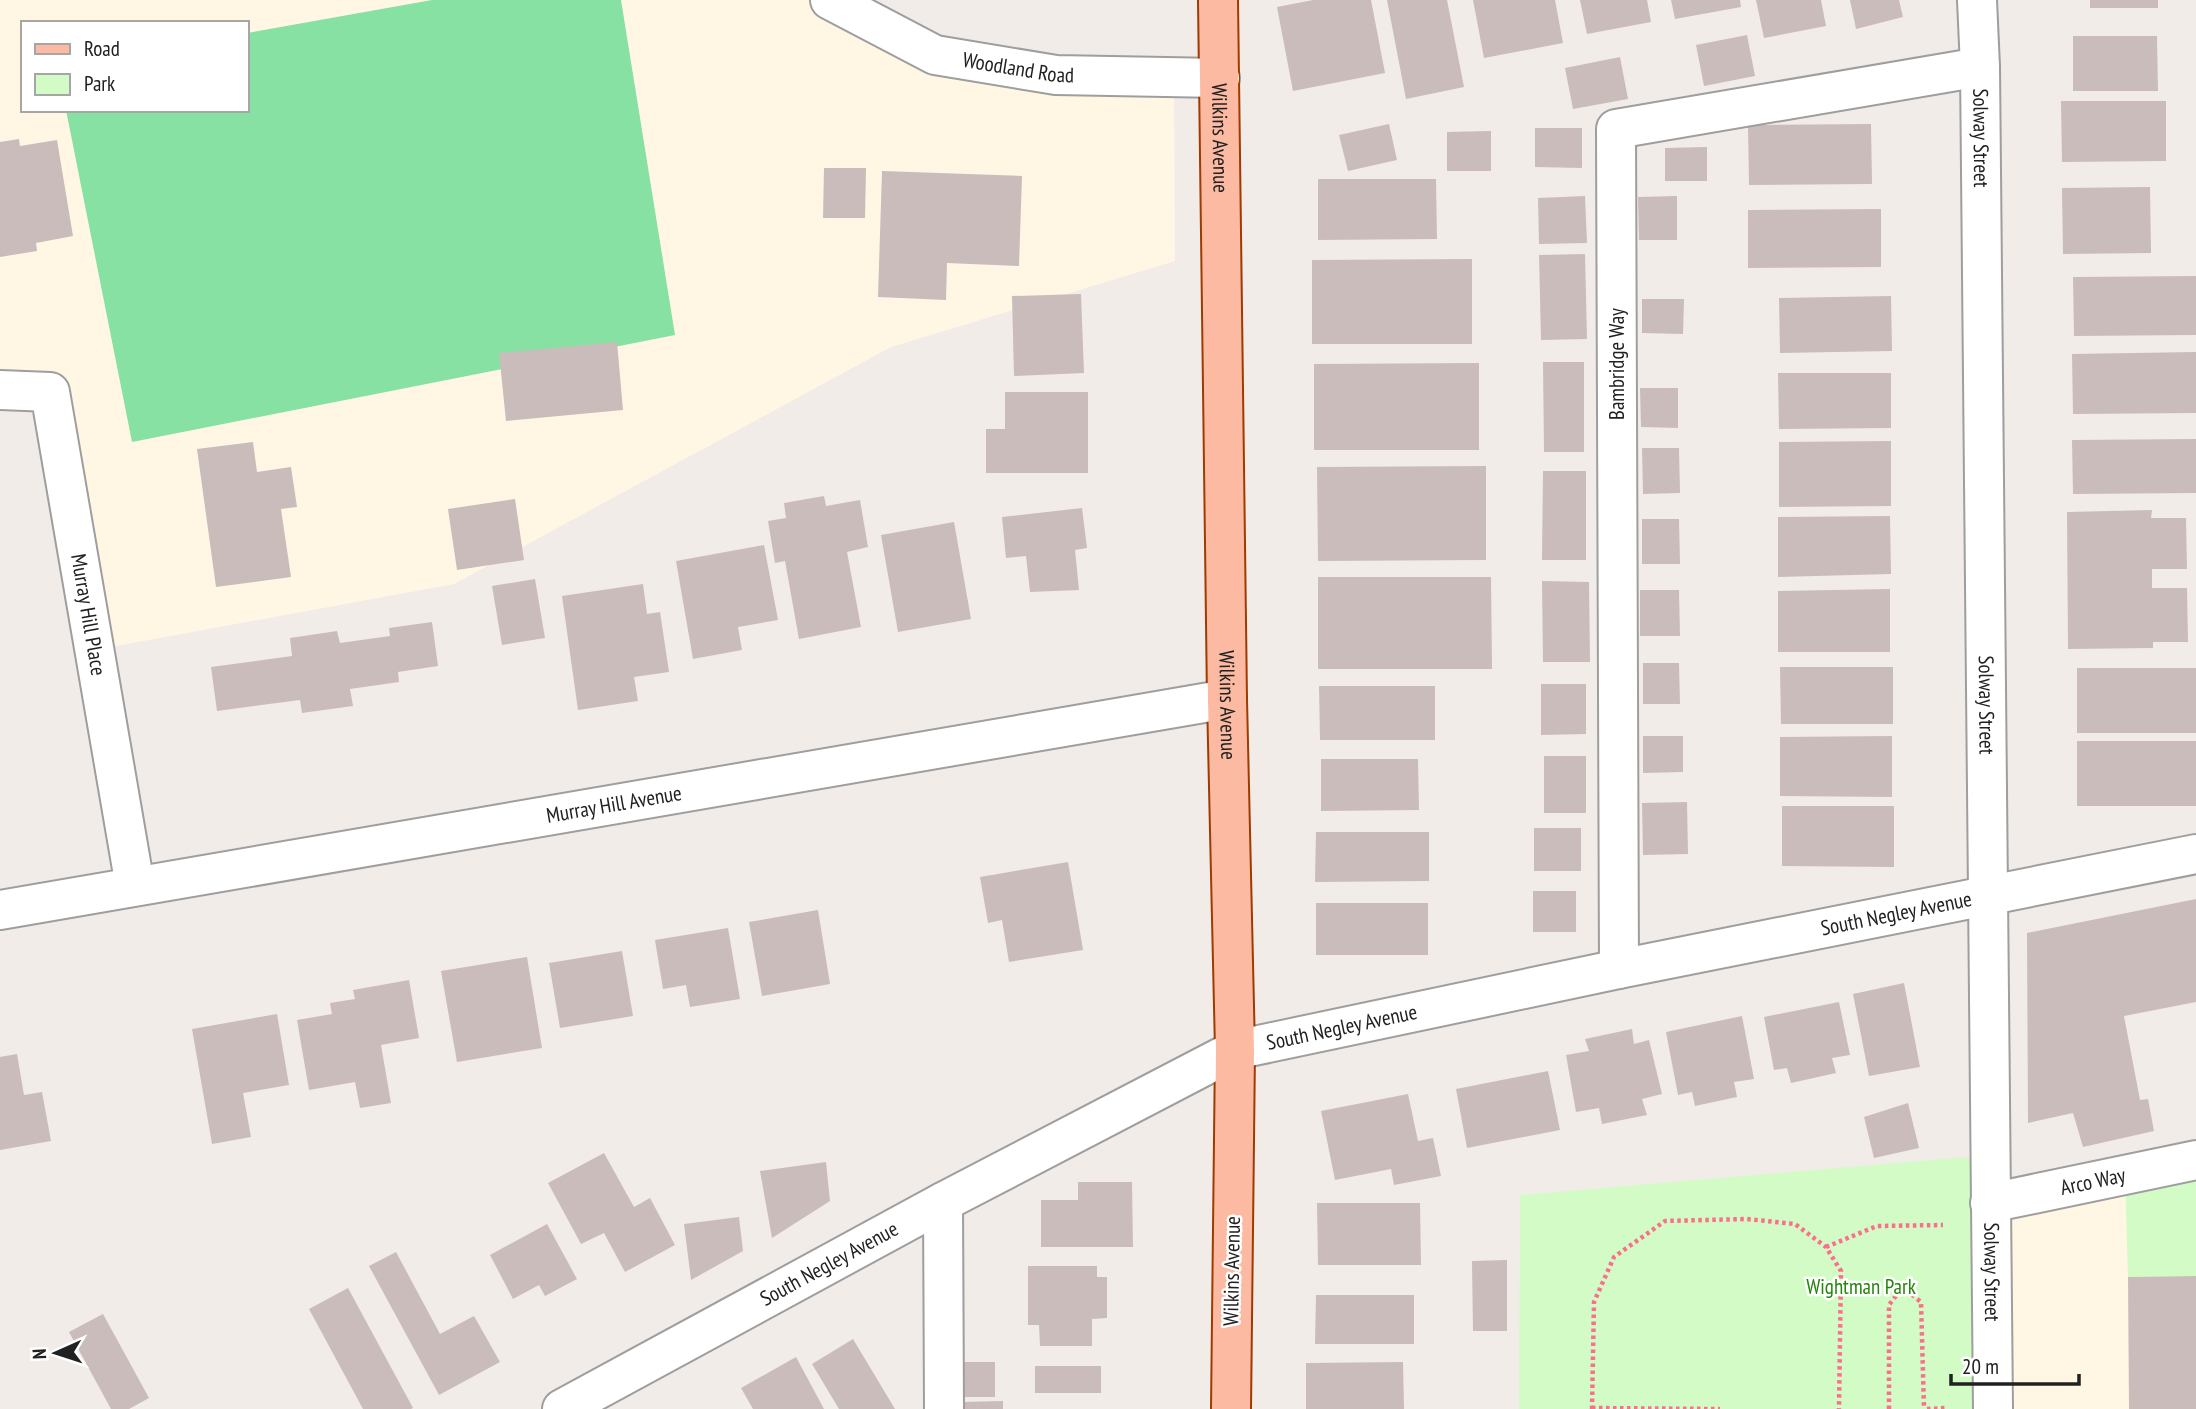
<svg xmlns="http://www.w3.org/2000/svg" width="2196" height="1409" viewBox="0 0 2196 1409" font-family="'PT Sans Narrow',sans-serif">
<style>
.education{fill:#fff7e4;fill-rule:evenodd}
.park{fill:#d2fbc6}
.pitch{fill:#86e1a2}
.building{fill:#cabcbb}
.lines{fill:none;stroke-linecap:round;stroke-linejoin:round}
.minor-casing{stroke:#9e9e9e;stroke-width:42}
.major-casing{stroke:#9f3a00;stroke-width:42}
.path{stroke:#fc6f8b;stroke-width:4.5;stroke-dasharray:3.5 3.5;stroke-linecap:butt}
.minor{stroke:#fff;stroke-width:38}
.major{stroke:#fdbaa2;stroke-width:38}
.labels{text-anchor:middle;stroke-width:5;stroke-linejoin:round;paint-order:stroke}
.street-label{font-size:21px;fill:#212121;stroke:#fff}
.park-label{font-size:21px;fill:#25850a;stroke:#fff}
</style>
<rect width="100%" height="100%" fill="#f2ece8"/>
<!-- education -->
<g class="education">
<path d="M 0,0 L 830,0 L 935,55 L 1174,78 L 1175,261 L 891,347 L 454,584 L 94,650 L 50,393 L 0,390 ZM 23,23 L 247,23 L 247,110 L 23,110 Z"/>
<path d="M 2196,1160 L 2196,1409 L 1993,1409 L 1990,1203 Z"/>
</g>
<!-- park -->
<g class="park">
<path d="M 1990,1155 L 1993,1409 L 1519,1409 L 1520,1195 Z"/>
<path d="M 2196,1160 L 2196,1276 L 2128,1277 L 2125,1175 Z"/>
</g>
<!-- pitch -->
<path class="pitch" d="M 432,0 L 621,0 L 675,335 L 132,442 L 66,110 L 247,110 L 247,33 Z"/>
<!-- building -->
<g class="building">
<path d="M 1313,0 L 1371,0 L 1385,73 L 1293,91 L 1277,7 Z"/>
<path d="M 1387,0 L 1447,0 L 1464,87 L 1406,99 Z"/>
<path d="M 1473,0 L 1555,0 L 1563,43 L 1484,58 Z"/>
<path d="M 1580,0 L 1647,0 L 1651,22 L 1587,34 Z"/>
<path d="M 1671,0 L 1740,0 L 1741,7 L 1675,19 Z"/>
<path d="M 1756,0 L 1821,0 L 1826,26 L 1764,38 Z"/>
<path d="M 1850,0 L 1899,0 L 1903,17 L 1856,29 Z"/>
<rect x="2090" y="0" width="68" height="8"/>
<path d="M 1747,35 L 1755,76 L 1704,86 L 1696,45 Z"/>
<path d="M 2073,36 L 2157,36 L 2158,91 L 2073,91 Z"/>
<path d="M 1620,57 L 1628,99 L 1573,109 L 1565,68 Z"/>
<path d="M 2061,101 L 2166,101 L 2166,161 L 2062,162 Z"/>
<path d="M 1389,124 L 1397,160 L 1348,171 L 1339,135 Z"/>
<path d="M 1871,124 L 1872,184 L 1749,185 L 1748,125 Z"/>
<path d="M 1535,128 L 1582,128 L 1582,168 L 1535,167 Z"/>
<path d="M 1491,131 L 1491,171 L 1447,171 L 1447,132 Z"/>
<path d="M 19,139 L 20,146 L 57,140 L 73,236 L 36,243 L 37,251 L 0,257 L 0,142 Z"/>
<path d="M 1707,147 L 1707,181 L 1665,181 L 1665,148 Z"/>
<path d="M 824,168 L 866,168 L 865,218 L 823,218 Z"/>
<path d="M 882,171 L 1022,176 L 1019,266 L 947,263 L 946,300 L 878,297 Z"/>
<path d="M 1318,179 L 1436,179 L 1437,239 L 1318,240 Z"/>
<path d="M 2150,187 L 2151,253 L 2063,254 L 2062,188 Z"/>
<path d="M 1585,196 L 1587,243 L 1539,244 L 1538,198 Z"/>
<path d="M 1677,196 L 1677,240 L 1639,240 L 1638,197 Z"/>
<path d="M 1881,209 L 1881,267 L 1748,268 L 1748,210 Z"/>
<path d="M 1585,254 L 1587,339 L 1541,340 L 1539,255 Z"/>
<path d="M 1472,259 L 1472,344 L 1312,344 L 1312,260 Z"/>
<path d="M 2196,276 L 2196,335 L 2074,336 L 2073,277 Z"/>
<path d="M 1081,294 L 1084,373 L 1014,376 L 1012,296 Z"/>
<path d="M 1891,296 L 1892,351 L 1780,353 L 1779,298 Z"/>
<path d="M 1642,299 L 1684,299 L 1683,334 L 1642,333 Z"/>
<path d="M 617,342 L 623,410 L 506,421 L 499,353 Z"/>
<path d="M 2196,352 L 2196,413 L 2073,414 L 2072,354 Z"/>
<path d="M 1543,362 L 1584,362 L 1584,452 L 1544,452 Z"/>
<path d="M 1479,363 L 1479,450 L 1314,450 L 1314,364 Z"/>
<path d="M 1778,373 L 1891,373 L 1891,428 L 1779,429 Z"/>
<path d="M 1640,388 L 1678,388 L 1678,428 L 1641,427 Z"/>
<path d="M 1005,392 L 1088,392 L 1088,473 L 986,473 L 986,429 L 1005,429 Z"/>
<path d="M 2196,439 L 2196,493 L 2073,494 L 2072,440 Z"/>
<path d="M 1891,441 L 1891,506 L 1779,507 L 1779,442 Z"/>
<path d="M 253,442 L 257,472 L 291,467 L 297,507 L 281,509 L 291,577 L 216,587 L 197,449 Z"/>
<path d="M 1642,448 L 1679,448 L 1680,493 L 1643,494 Z"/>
<path d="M 1486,466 L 1486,560 L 1318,561 L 1317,467 Z"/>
<path d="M 1543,471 L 1586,471 L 1586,560 L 1542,560 Z"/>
<path d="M 824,496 L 826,506 L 860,500 L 868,547 L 847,552 L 861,627 L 799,639 L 785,561 L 775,563 L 768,521 L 786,518 L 784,503 Z"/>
<path d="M 515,499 L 524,560 L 457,570 L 448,509 Z"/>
<path d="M 1082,508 L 1087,548 L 1075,550 L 1079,590 L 1030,592 L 1026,556 L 1006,558 L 1002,517 Z"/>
<path d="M 2152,510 L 2151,518 L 2186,518 L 2187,569 L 2152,569 L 2152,588 L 2187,588 L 2188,642 L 2153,642 L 2153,648 L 2068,649 L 2067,512 Z"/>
<path d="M 1890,516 L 1891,574 L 1778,577 L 1778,517 Z"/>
<path d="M 1642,519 L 1679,519 L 1680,564 L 1642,564 Z"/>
<path d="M 954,522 L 971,619 L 898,632 L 881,535 Z"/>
<path d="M 764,545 L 778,620 L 738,627 L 742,650 L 693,659 L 676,561 Z"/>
<path d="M 1318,577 L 1491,577 L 1492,669 L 1318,669 Z"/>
<path d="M 535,579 L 545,638 L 502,645 L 492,586 Z"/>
<path d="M 1542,581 L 1589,582 L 1590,662 L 1543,662 Z"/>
<path d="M 643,584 L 647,614 L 660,612 L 669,672 L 634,677 L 638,701 L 578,710 L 562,596 Z"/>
<path d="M 1890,589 L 1890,652 L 1778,652 L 1778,591 Z"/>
<path d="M 1640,590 L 1679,590 L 1680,636 L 1640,636 Z"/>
<path d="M 432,622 L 438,666 L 398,672 L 399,682 L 350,689 L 353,706 L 302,713 L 300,700 L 217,711 L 211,667 L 292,656 L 290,638 L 337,631 L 340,643 L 390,636 L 389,628 Z"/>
<path d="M 1643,663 L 1679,663 L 1680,704 L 1643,704 Z"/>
<path d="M 1780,667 L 1893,667 L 1893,724 L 1781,724 Z"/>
<rect x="2077" y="668" width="119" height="65"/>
<path d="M 1541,684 L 1586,684 L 1586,734 L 1541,735 Z"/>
<path d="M 1319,686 L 1435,686 L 1435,740 L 1320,740 Z"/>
<path d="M 1643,736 L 1683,736 L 1683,772 L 1643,773 Z"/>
<path d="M 1892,736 L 1892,797 L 1780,796 L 1780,737 Z"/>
<rect x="2077" y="741" width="119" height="65"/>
<rect x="1544" y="756" width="42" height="57"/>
<path d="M 1321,759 L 1418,759 L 1419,810 L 1321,811 Z"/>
<path d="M 1687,802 L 1688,854 L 1643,855 L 1642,803 Z"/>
<path d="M 1782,806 L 1894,806 L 1894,867 L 1782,866 Z"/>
<rect x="1534" y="828" width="47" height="43"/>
<path d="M 1316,832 L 1429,832 L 1429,881 L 1315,882 Z"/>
<path d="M 1068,862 L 1083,950 L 1009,962 L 1002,920 L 988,923 L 980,877 Z"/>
<rect x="1533" y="891" width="43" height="41"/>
<path d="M 2196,899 L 2196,1002 L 2124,1016 L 2140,1100 L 2148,1099 L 2154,1131 L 2083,1147 L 2073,1113 L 2028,1123 L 2027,933 Z"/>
<rect x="1316" y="903" width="112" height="52"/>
<path d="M 818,910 L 830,984 L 762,996 L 749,922 Z"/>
<path d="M 728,928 L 740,999 L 690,1007 L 686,985 L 663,989 L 655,940 Z"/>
<path d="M 622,951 L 633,1016 L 560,1028 L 549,963 Z"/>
<path d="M 527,957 L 542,1048 L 457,1062 L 441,971 Z"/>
<path d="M 409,980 L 419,1038 L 381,1045 L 391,1103 L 360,1108 L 355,1082 L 309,1090 L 297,1020 L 332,1014 L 330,1003 L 355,999 L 353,990 Z"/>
<path d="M 1904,983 L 1920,1067 L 1869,1076 L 1853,994 Z"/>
<path d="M 1839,1002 L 1850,1055 L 1832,1058 L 1836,1073 L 1791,1083 L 1787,1068 L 1774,1070 L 1764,1017 Z"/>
<path d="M 277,1014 L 289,1085 L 243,1093 L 251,1137 L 212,1144 L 192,1029 Z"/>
<path d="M 1742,1016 L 1754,1079 L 1734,1082 L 1737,1097 L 1695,1106 L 1692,1092 L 1678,1095 L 1666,1032 Z"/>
<path d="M 1632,1029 L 1634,1044 L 1649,1040 L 1662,1094 L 1642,1099 L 1647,1115 L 1602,1124 L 1599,1108 L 1576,1112 L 1566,1055 L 1589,1051 L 1585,1039 Z"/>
<path d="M 17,1054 L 24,1095 L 42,1092 L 51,1141 L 0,1150 L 0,1057 Z"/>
<path d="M 1548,1071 L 1560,1130 L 1467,1148 L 1456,1089 Z"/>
<path d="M 1408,1094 L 1418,1141 L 1433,1138 L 1441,1176 L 1394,1185 L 1391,1169 L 1335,1180 L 1321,1111 Z"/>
<path d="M 1908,1103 L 1919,1148 L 1874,1158 L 1864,1117 Z"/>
<path d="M 604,1153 L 634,1207 L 650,1198 L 675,1245 L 625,1272 L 604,1233 L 581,1244 L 548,1183 Z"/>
<path d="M 826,1162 L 830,1201 L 772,1238 L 760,1171 Z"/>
<path d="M 1078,1182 L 1132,1182 L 1133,1247 L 1041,1247 L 1041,1200 L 1078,1200 Z"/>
<path d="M 1317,1203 L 1420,1203 L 1421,1265 L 1318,1265 Z"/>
<path d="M 739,1217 L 743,1251 L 691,1280 L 684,1224 Z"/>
<path d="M 547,1224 L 577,1279 L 545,1296 L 539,1285 L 513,1299 L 490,1255 Z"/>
<path d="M 396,1252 L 440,1334 L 474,1316 L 500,1362 L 439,1395 L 369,1266 Z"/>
<path d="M 1507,1260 L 1507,1331 L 1473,1331 L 1472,1261 Z"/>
<path d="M 1028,1266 L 1097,1266 L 1097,1277 L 1107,1277 L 1107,1318 L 1092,1319 L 1092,1346 L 1040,1346 L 1039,1325 L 1028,1325 Z"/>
<path d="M 2196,1276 L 2196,1409 L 2129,1409 L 2128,1277 Z"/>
<path d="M 348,1288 L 413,1408 L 411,1409 L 363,1409 L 309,1309 Z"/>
<path d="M 1316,1295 L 1414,1295 L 1414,1344 L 1315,1344 Z"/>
<path d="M 103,1314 L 149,1398 L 129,1409 L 111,1409 L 69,1332 Z"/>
<path d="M 853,1339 L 895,1409 L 839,1409 L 812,1364 Z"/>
<path d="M 796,1357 L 824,1409 L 753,1409 L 741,1388 Z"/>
<rect x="958" y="1362" width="37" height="35"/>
<path d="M 1403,1362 L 1404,1409 L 1306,1409 L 1306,1363 Z"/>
<rect x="1035" y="1366" width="66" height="27"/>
<path d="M 1003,1401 L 1003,1409 L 960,1409 L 960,1402 Z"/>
</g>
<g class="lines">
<!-- minor casing -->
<g class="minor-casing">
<g id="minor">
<path id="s1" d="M 830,0 L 935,55 L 1056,75 L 1220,78"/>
<path id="s2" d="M 1977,0 L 1980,67 L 1993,1409"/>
<path id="s3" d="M 0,390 L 50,392 L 135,886"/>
<path id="s4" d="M 0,910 L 1227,699"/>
<path d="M 1619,969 L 1616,129 L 1980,67"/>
<path d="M 943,1202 L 944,1409"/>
<path id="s5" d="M 1990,1203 L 2196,1160"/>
<path id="s6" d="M 562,1409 L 943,1202 L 1235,1050 L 1619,969 L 2196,854"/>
</g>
</g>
<!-- major casing -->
<g class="major-casing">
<g id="major">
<path id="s7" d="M 1218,0 L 1227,699 L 1235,1050 L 1231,1409"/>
</g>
</g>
<!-- path -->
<g class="path">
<path d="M 1826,1247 L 1877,1226 L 1943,1225"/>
<path d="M 1592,1408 L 1720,1409"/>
<path d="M 1592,1409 L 1594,1302 L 1614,1257 L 1665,1221 L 1747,1219 L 1795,1224 L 1826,1247 L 1841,1271 L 1839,1409"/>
<path d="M 1889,1409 L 1889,1305 L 1898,1293 L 1911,1294 L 1921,1302 L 1924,1409"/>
<path d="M 1927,1409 L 1946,1408"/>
</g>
<!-- minor -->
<use href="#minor" class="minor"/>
<!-- major -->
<use href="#major" class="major"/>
</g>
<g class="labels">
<!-- street labels -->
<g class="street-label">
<text dy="7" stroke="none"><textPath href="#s1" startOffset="203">Woodland Road</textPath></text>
<text dy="7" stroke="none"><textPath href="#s2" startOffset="138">Solway Street</textPath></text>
<text dy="7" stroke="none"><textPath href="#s7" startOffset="138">Wilkins Avenue</textPath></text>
<text transform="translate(1617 364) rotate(-90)" y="7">Bambridge Way</text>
<text dy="7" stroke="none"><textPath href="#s3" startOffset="276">Murray Hill Place</textPath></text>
<text dy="7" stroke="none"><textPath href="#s2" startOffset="705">Solway Street</textPath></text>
<text dy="7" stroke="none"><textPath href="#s7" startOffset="705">Wilkins Avenue</textPath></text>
<text dy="7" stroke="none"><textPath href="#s4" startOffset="623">Murray Hill Avenue</textPath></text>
<text dy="7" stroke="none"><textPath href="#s6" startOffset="1438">South Negley Avenue</textPath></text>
<text dy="7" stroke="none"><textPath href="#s6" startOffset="872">South Negley Avenue</textPath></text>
<text dy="7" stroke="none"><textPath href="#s5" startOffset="105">Arco Way</textPath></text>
<text dy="7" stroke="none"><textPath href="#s6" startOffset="304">South Negley Avenue</textPath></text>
<text transform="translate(1232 1271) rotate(-89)" y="7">Wilkins Avenue</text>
<text dy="7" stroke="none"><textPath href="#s2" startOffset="1272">Solway Street</textPath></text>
</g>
<!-- park labels -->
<g class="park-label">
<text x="1861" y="1294">Wightman Park</text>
</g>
</g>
<!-- legend -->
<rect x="21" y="21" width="228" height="91" fill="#ffffff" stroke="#a6a6a6" stroke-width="2"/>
<rect x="35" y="44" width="35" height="10" fill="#fdbaa2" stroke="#a6a6a6" stroke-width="2"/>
<text x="84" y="56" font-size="21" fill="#212121">Road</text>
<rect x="35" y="74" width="35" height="21" fill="#d2fbc6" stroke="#a6a6a6" stroke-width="2"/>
<text x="84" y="91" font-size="21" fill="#212121">Park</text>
<!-- north arrow -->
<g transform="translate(56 1353) rotate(267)" stroke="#ffffff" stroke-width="5" paint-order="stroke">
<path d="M0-5L12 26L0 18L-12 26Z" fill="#212121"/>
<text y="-10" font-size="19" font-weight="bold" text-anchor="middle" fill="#212121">N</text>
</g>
<!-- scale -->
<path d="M1951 1374v10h128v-10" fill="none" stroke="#212121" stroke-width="3.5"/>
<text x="1962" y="1374" font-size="21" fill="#212121" stroke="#ffffff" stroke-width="5" paint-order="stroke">20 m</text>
</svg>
